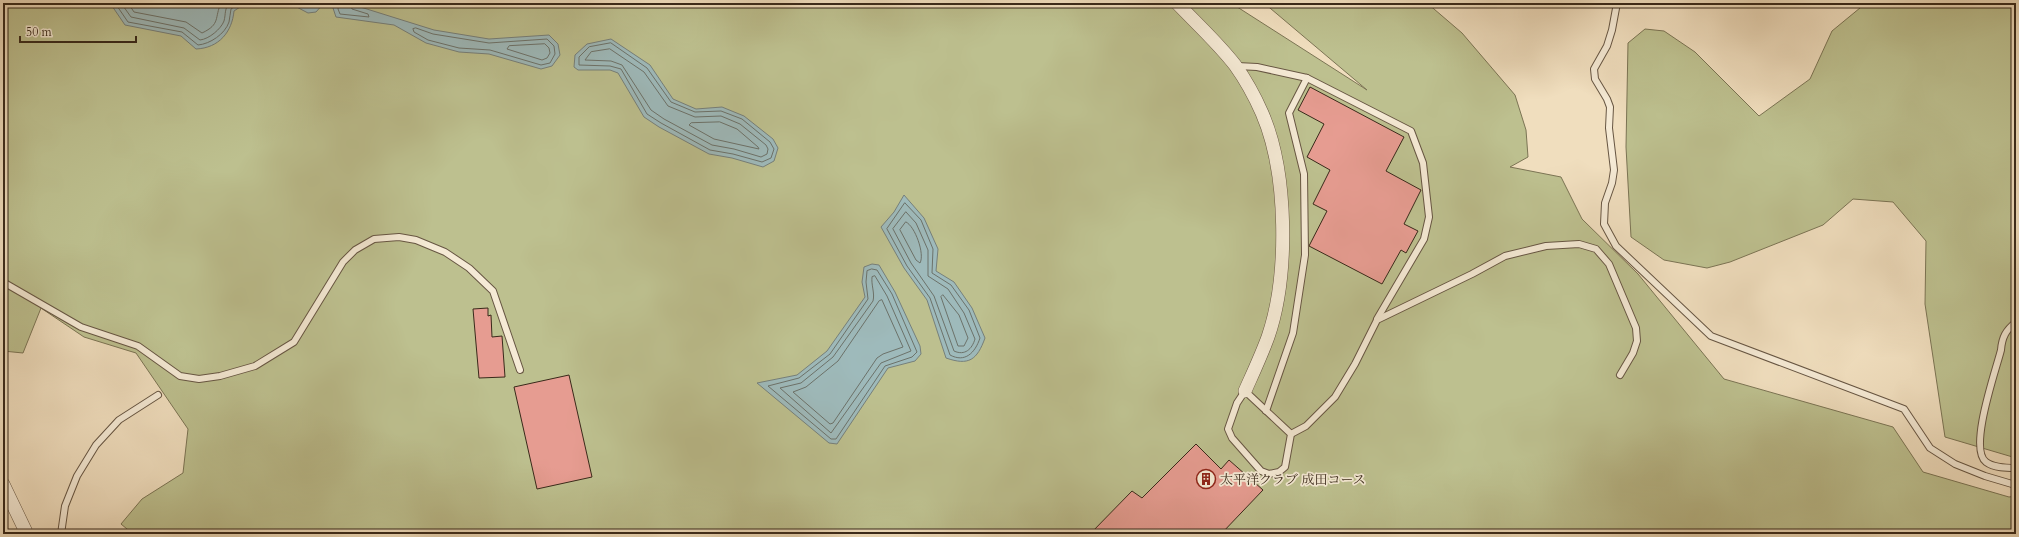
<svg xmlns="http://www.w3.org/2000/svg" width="2019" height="537" viewBox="0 0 2019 537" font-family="Cardo,'Noto Serif JP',serif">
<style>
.green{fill:#bdc08f;stroke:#7b7454}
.water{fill:#9ebabb;stroke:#76807b}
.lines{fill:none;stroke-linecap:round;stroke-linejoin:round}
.shore{stroke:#6c726a;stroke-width:1}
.building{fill:#e69c91;stroke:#39291a}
.service-casing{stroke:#675643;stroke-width:8}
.minor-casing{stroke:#675643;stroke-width:14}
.service{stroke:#f5ead5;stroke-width:6}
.minor{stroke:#f5ead5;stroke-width:13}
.labels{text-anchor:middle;stroke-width:3.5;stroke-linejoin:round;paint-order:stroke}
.poi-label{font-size:13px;fill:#39291a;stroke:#f5ead5;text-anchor:start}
</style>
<rect width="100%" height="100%" fill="#f0debe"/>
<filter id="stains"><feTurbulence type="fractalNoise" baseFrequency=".005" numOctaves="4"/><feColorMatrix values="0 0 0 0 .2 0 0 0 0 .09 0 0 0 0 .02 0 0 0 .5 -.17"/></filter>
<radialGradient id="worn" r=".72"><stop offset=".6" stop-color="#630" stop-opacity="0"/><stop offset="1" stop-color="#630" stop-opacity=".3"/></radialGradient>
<!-- green -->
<g class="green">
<path d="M 3,3 L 1231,3 L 1367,90 L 1264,3 L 1427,3 L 1462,33 L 1515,95 L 1526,130 L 1528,157 L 1510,167 L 1561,177 L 1582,219 L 1638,274 L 1724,379 L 1893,427 L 1923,472 L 2009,497 L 2016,496 L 2016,534 L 133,534 L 121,524 L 142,499 L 183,473 L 188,429 L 136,353 L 84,337 L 41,308 L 23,353 L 3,351 Z"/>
<path d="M 1866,3 L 2016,3 L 2016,458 L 1945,437 L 1925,304 L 1926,241 L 1893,202 L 1853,199 L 1823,225 L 1730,262 L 1707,268 L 1664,260 L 1631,237 L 1626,147 L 1628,43 L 1645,29 L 1664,31 L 1695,52 L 1759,116 L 1810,79 L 1832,31 Z"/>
</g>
<!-- water -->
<g class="water">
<path d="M 110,3 L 246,3 L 234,11 C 232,32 219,48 196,49 L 181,36 L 125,25 Z"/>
<path d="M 289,3 L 324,3 L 316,12 L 308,13 Z"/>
<path d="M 336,3 L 352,3 L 354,5 L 434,30 L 489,39 L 549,35 L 558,44 L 560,55 L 552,66 L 541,69 L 489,54 L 459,52 L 426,43 L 394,25 L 336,17 L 333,8 Z"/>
<path d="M 611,39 L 650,65 L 673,99 L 696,109 L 722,107 L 744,116 L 773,139 L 778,148 L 774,161 L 763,167 L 732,158 L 709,154 L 659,127 L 644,117 L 618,73 L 610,70 L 578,70 L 574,67 L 575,55 L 587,44 Z"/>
<path d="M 904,195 L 924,218 L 938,249 L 936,271 L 954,282 L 972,308 L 985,338 C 977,360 969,366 946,358 L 927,300 L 904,268 L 881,227 L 894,212 Z"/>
<path d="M 872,264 L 879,265 L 895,292 L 920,346 L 921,354 L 915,361 L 888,368 L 837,444 L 829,443 L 757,383 L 797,375 L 827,351 L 865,297 L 862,282 L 864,267 Z"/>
</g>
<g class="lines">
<!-- shore -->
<g class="shore">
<path d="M 115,3 L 128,22 L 182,32 L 198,45 C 210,44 225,34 229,22 C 230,18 230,13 231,9 L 240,3"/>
<path d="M 121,3 L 131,17 L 184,28 L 200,40 C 209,39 221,29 224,21 C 226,14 224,8 230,3"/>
<path d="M 128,3 L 134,12 L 186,22 L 202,33 C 221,24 214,18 221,3"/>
<path d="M 339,3 L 338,9 L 340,14 L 369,17 L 368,14 L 352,9 L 350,3"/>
<path d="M 416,28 L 433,34 L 489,43 L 547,39 L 554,46 L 555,54 L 550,63 L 541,65 L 490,50 L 459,48 L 428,40 L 414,32 L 413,29 Z"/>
<path d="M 611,43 L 647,68 L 671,102 L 695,112 L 721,111 L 742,119 L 770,142 L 774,149 L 771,158 L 762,162 L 733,154 L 710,150 L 661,123 L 647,114 L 621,69 L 610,66 L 579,65 L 579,57 L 589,47 Z"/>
<path d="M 545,44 L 549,48 L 550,53 L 547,58 L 542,60 L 507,49 L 509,46 Z"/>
<path d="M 610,49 L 644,72 L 668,106 L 695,117 L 721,116 L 740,124 L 766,145 L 768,149 L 767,154 L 761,157 L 734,149 L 712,145 L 664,119 L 651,110 L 622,65 L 611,61 L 585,60 L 591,52 Z"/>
<path d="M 720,122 L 737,129 L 758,147 L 759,149 L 714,139 L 689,125 L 691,123 Z"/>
<path d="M 905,203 L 921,220 L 933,249 L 932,273 L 951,285 L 969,310 L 980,338 C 975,353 965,363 950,355 L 930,298 L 907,266 L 887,229 Z"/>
<path d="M 906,212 L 916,223 L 928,250 L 928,276 L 948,289 L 964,313 L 975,339 C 972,349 965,356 954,351 L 934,296 L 911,263 L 893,229 Z"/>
<path d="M 906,222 C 915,226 925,254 920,263 L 916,260 L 900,230 Z"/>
<path d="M 872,269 L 877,270 L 892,294 L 917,352 L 912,357 L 885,366 L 836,439 L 831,439 L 768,386 L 799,378 L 830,354 L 868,299 L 866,282 L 867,271 Z"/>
<path d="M 875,276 L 887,296 L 911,351 L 881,363 L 831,433 L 780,388 L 801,383 L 833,357 L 873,301 C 875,293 871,285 872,277 Z"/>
<path d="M 943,295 L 959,315 L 968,338 L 964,346 L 958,346 L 941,297 Z"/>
<path d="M 882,300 L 903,347 L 883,354 L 877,358 L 833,423 L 830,424 L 793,392 L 806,387 L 838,361 L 879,301 Z"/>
</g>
</g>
<!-- building -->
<g class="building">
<path d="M 1310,87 L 1404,137 L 1386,171 L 1421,190 L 1404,224 L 1418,231 L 1406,253 L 1401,250 L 1382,284 L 1309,246 L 1327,211 L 1313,204 L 1330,170 L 1307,157 L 1324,124 L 1298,110 Z"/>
<path d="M 488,308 L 488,316 L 491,315 L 492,337 L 502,336 L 505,377 L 479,378 L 473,309 Z"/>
<path d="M 569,375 L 592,477 L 537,489 L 514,387 Z"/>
<path d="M 1196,444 L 1221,469 L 1229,460 L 1263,490 L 1221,534 L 1090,534 L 1132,491 L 1142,498 Z"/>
</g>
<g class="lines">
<!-- service casing -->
<g class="service-casing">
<g id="service">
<path d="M 1617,3 L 1612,30 L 1607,46 L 1594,69 L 1595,79 L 1607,99 L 1610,107 L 1609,128 L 1614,170 L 1612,183 L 1605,203 L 1604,224 L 1616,246 L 1711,336 L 1904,409 L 1930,448 L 1955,464 L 1985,476 L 2012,484 L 2016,484"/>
<path d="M 1237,66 L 1257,67 L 1307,78 L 1411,131 L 1423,163 L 1429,217 L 1424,239 L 1377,319"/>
<path d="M 3,282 L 81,327 L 138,346 L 180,376 L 199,379 L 220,376 L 255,366 L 294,342 L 343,262 L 355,250 L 374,239 L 399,237 L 416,240 L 445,252 L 469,268 L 493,291 L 520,370"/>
<path d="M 2016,322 C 2006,330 2002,337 2001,350 C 1996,370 1968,449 1986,462 C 1994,468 2007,468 2016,468"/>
<path d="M 1245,391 L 1291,434 L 1285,467 L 1279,472 L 1269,474 L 1261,471 L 1232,438 L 1228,429 L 1237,403 Z"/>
<path d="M 1266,411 L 1293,333 L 1305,255 L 1304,174 L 1289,113 L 1307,78"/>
<path d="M 1291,434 L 1306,426 L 1335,397 L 1355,364 L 1377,320 L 1472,274 L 1505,256 L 1546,246 L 1579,244 L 1596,249 L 1609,264 L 1636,328 L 1637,341 L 1633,353 L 1620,375"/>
<path d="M 61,534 L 65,506 L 77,476 L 96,445 L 119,420 L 158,395"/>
</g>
</g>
<!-- minor casing -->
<g class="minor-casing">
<g id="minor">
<path d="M 1177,3 C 1196,23 1218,43 1235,65 C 1245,79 1255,97 1262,113 C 1288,173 1289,276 1268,337 C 1261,356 1253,373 1245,391"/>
<path d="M 3,484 L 27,534"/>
</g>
</g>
<!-- service -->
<use href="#service" class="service"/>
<!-- minor -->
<use href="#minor" class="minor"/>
</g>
<!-- icons -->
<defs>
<g id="building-ring" transform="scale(1)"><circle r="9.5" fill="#f5ead5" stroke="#8f2418" stroke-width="1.5"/><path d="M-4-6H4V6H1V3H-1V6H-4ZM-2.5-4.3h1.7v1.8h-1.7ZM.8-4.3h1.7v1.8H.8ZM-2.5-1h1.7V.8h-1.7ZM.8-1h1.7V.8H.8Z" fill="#8f2418"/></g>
</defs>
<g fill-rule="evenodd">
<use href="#building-ring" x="1206" y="479"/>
</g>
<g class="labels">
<!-- poi labels -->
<g class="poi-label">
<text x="1220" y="484">太平洋クラブ 成田コース</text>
</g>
</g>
<!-- margin -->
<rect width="2019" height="537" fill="none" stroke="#f0debe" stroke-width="16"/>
<rect x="4" y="4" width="2011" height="529" fill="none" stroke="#39291a" stroke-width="2"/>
<rect x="8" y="8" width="2003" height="521" fill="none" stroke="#39291a"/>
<!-- scale -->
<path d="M20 36v6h116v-6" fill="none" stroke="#39291a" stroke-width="2"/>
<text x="26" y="36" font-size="12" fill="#39291a" stroke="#f5ead5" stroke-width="3" paint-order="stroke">50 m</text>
<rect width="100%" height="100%" filter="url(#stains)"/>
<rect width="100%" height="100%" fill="url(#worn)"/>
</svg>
